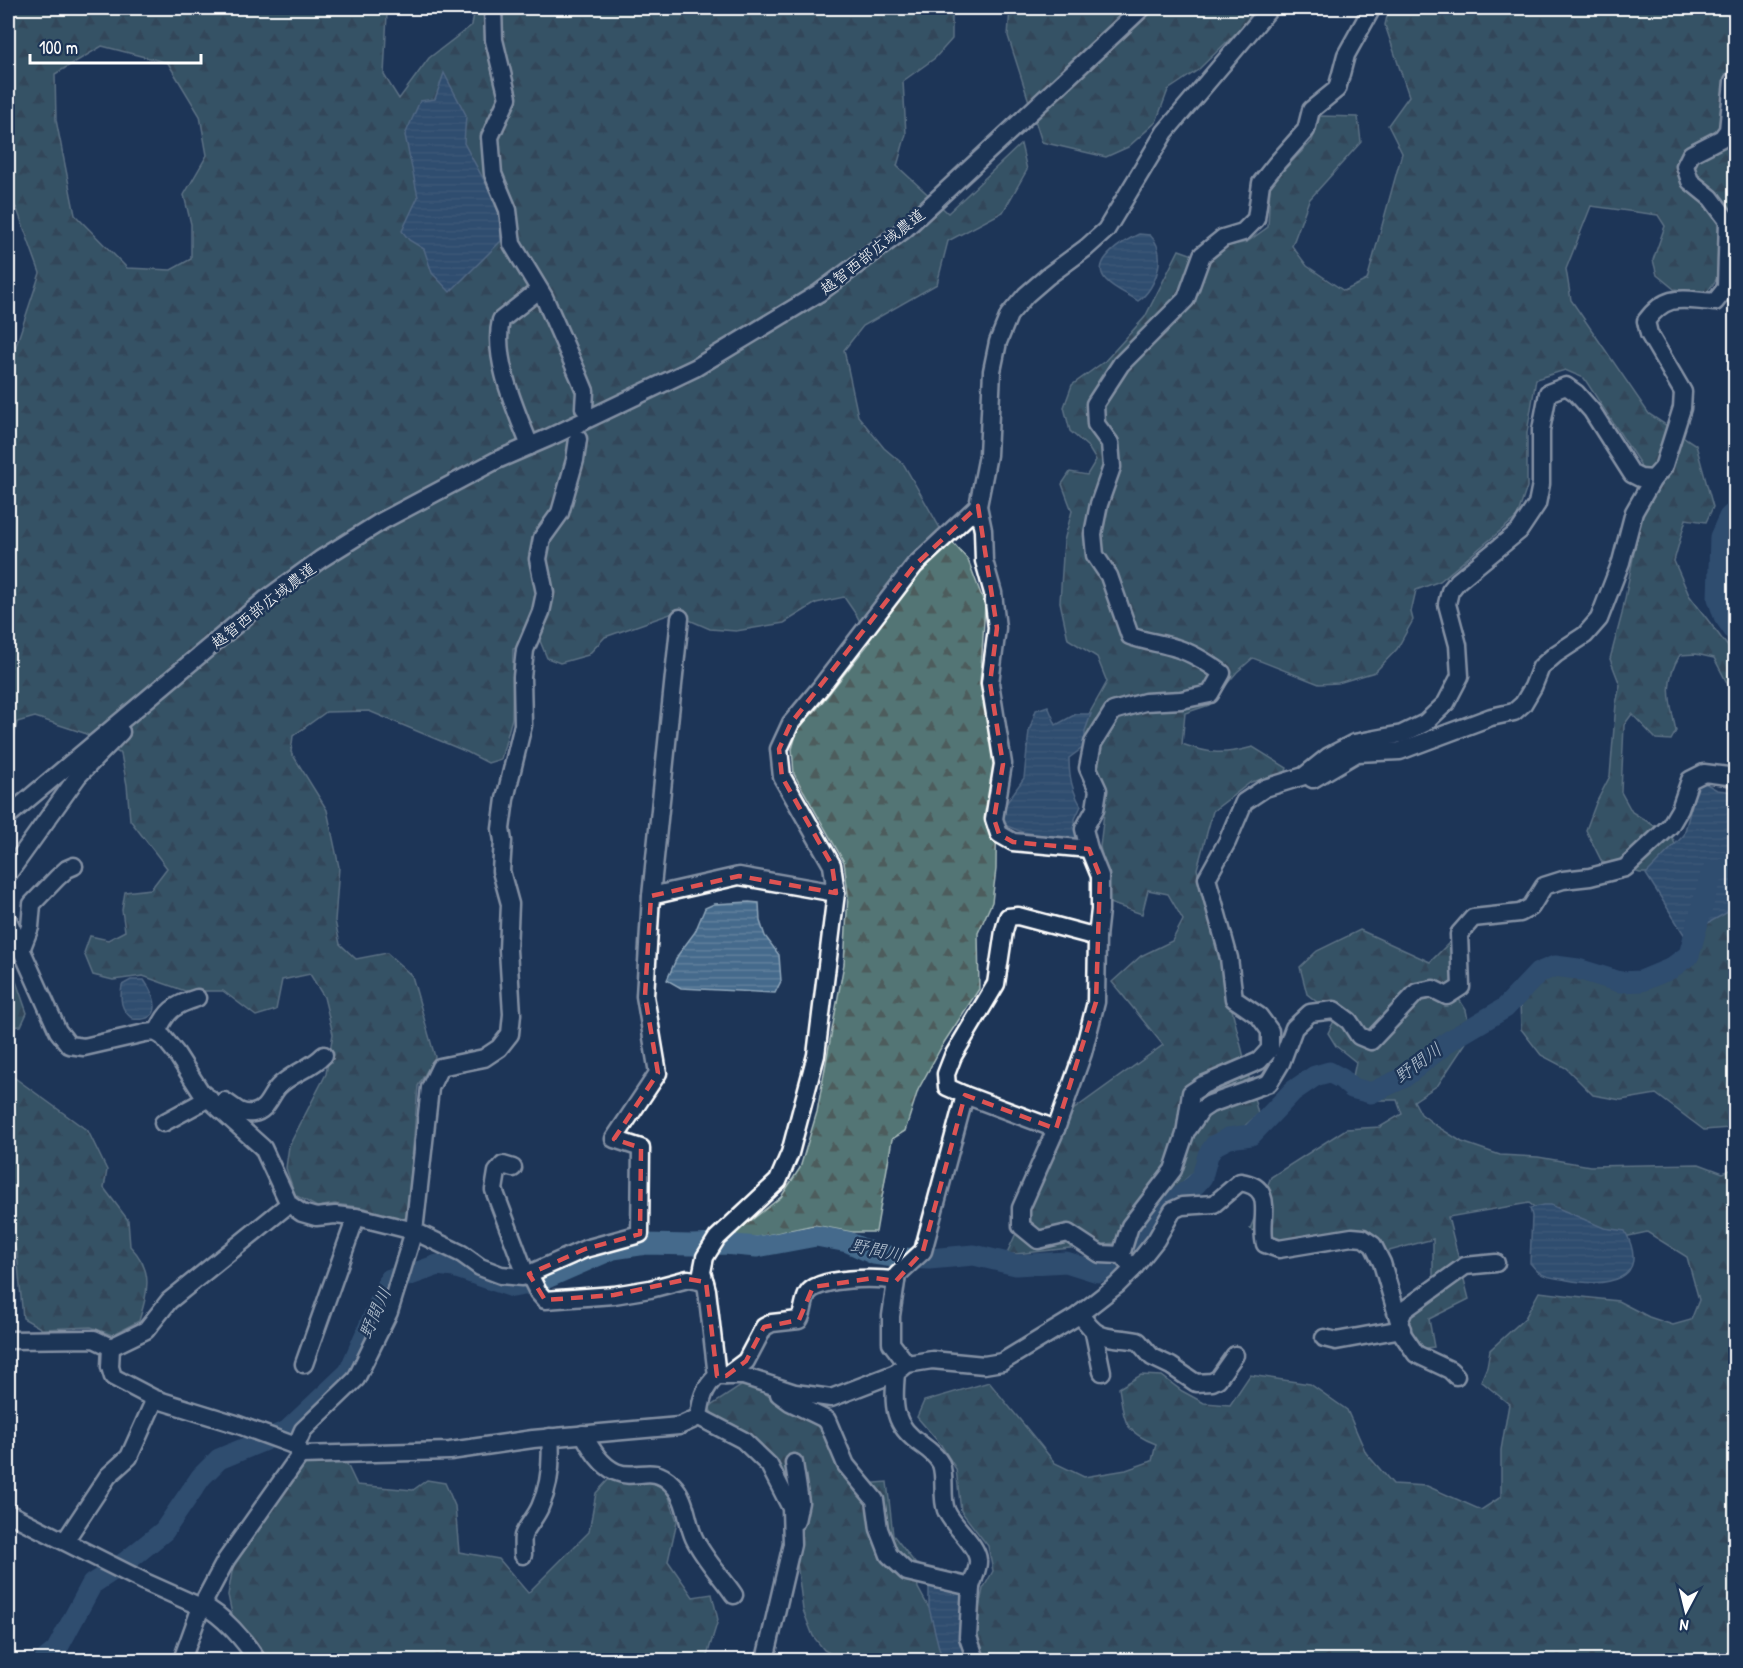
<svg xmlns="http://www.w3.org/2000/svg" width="1743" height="1668" viewBox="0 0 1743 1668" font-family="'Patrick Hand','Klee One',sans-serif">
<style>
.forest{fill:url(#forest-firs);stroke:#a8baba;stroke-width:1.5;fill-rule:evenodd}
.water{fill:url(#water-rules);stroke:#8fa6ba;stroke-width:1.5}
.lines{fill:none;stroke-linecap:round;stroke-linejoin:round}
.river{stroke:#456a8c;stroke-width:21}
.minor-casing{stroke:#fff;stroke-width:21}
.minor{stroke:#1d3557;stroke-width:16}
.marked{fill:none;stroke:#de5353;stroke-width:4.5;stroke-dasharray:12 8;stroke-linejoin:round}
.labels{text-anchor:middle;stroke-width:5;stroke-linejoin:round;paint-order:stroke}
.street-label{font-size:16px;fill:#fff;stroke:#1d3557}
.water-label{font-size:18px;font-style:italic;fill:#b5c3d1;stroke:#1d3557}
</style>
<defs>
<pattern id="forest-firs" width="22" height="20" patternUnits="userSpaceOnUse" patternTransform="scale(1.5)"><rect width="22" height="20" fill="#527474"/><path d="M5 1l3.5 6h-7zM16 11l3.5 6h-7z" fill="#4e5c5c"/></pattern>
<pattern id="water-rules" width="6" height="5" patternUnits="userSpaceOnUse" patternTransform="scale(1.5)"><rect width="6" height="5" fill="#456a8c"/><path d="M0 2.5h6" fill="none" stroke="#61809d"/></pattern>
</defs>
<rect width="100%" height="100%" fill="#1d3557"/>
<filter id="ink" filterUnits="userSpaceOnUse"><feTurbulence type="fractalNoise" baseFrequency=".0167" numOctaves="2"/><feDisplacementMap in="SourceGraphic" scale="12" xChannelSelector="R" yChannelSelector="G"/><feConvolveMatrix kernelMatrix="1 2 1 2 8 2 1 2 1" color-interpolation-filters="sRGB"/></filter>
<g filter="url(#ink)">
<!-- forest -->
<g class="forest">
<path d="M 8,8 L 389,8 L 387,13 L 384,75 L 399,99 L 429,58 L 472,25 L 475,8 L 957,8 L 952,13 L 952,39 L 935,58 L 903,81 L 906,134 L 897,166 L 948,213 L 1021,144 L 1027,170 L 1003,212 L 948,241 L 937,284 L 863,326 L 844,350 L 858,416 L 884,448 L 904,465 L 940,528 L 968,560 L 985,605 L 980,685 L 997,762 L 996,869 L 992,902 L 978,933 L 979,989 L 943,1044 L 918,1090 L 905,1131 L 892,1139 L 876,1232 L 852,1232 L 814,1225 L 758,1237 L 738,1238 L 735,1233 L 781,1197 L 800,1168 L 817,1112 L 844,964 L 848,894 L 844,862 L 794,774 L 792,749 L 798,728 L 816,710 L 870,642 L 857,616 L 844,597 L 816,603 L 784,623 L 736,631 L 710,629 L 673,613 L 605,637 L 588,655 L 560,663 L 547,658 L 540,641 L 513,649 L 512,718 L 501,759 L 488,763 L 467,752 L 369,711 L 326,712 L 293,736 L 291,752 L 327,810 L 339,867 L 335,921 L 340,944 L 356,959 L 387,953 L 412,976 L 435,1057 L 418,1086 L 407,1221 L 365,1208 L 335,1204 L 317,1207 L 295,1195 L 286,1168 L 289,1146 L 326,1074 L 333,1034 L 324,997 L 310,974 L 282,980 L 276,1010 L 256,1016 L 223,991 L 185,991 L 143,976 L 113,980 L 93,975 L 84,953 L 90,936 L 108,940 L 125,931 L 122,910 L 125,892 L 151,889 L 167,868 L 130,820 L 127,785 L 121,754 L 84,733 L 35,717 L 17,722 L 8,771 L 8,370 L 40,273 L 17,209 L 8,197 ZM 102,46 L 168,63 L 200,116 L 207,155 L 184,195 L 191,224 L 191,259 L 171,270 L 127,268 L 75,215 L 56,120 L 55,74 Z"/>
<path d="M 1010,8 L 1257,8 L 1242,27 L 1198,70 L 1168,90 L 1156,122 L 1128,147 L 1106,157 L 1042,142 L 1008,36 Z"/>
<path d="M 1389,8 L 1735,8 L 1735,228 L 1720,237 L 1718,277 L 1706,294 L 1674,289 L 1657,275 L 1653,260 L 1665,226 L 1658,215 L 1591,206 L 1566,269 L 1571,300 L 1649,414 L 1696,445 L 1713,507 L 1706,522 L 1686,519 L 1674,561 L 1689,595 L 1735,656 L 1735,698 L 1714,658 L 1696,654 L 1680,655 C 1663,682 1670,702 1676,731 L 1671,740 L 1656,739 L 1632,714 L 1624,725 L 1621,792 L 1632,812 L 1672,837 L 1679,854 L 1659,873 L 1640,873 L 1602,862 L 1586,830 L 1596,803 L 1610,776 L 1616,704 L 1620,685 L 1610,659 L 1622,614 L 1645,497 L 1640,464 L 1584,378 L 1565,370 L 1536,379 L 1527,433 L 1527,487 L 1517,517 L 1440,581 L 1416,590 L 1411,612 L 1413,620 L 1397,649 L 1375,672 L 1338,683 L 1319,684 L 1253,658 L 1237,672 L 1209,705 L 1185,713 L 1182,744 C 1210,754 1223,755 1253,747 L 1287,768 L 1285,774 L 1251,782 L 1213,811 L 1197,869 L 1258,1114 L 1115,1243 L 1006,1255 L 1073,1110 L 1163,1045 L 1112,982 L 1141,956 L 1172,941 L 1183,920 L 1168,894 L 1148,890 L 1142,914 L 1109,903 L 1108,879 L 1100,847 L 1107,788 L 1080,730 L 1107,682 L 1097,657 L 1068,639 L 1060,602 L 1064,541 L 1072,511 L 1062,484 L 1070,472 L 1087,475 L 1096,460 L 1088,447 L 1070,431 L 1064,407 L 1072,385 L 1105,361 L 1145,317 L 1179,250 L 1210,261 L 1228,246 L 1247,242 L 1268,227 L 1270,184 L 1312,141 L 1320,116 L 1358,117 L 1361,142 L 1309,200 L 1292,246 L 1307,266 L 1344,291 L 1367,280 L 1402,153 L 1388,125 L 1409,96 L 1385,25 Z"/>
<path d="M 1735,896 L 1735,1133 L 1729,1128 L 1704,1130 L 1656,1094 L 1621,1100 L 1593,1095 L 1566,1068 L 1541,1055 L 1521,1029 L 1520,1001 C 1530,991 1538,982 1551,977 C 1569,970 1608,981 1627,985 L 1683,951 L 1690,921 Z"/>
<path d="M 1360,930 L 1430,962 L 1454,938 L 1457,996 L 1466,1010 L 1471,1035 L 1438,1085 L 1414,1101 L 1421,1114 L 1438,1127 L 1462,1142 L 1500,1155 L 1538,1157 L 1590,1166 L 1699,1164 L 1723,1173 L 1735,1168 L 1735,1660 L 838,1660 L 837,1657 L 824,1650 L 813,1636 L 803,1610 L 787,1485 L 714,1417 L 709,1407 L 744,1384 L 760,1389 L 780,1406 L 819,1424 L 833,1456 L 852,1485 L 887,1482 L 893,1535 L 915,1563 L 918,1588 L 929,1608 L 957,1624 L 978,1612 L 983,1589 L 993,1571 L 988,1546 L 961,1511 L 956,1469 L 941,1445 L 917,1417 L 924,1401 L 989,1382 L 1055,1463 L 1084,1477 L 1126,1470 L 1152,1461 L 1156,1444 C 1122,1431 1125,1421 1119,1388 L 1141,1375 L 1162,1376 L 1182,1391 L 1204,1403 L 1230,1405 L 1250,1375 L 1310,1384 L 1347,1410 L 1366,1453 L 1393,1484 L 1427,1486 L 1481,1510 L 1501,1497 L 1501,1450 L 1509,1404 L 1481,1381 L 1487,1367 L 1490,1350 L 1525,1318 L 1539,1292 L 1618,1301 L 1649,1317 L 1673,1325 L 1691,1320 L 1699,1300 L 1687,1257 L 1647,1232 L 1606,1241 L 1550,1219 L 1529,1203 L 1448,1217 L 1469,1299 L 1429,1319 L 1434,1347 L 1407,1350 L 1386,1314 L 1433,1281 L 1433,1239 L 1382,1253 L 1325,1234 L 1280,1246 L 1250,1229 L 1271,1177 L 1346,1129 L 1380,1127 L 1402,1114 L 1397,1100 L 1366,1100 L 1352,1081 L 1356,1062 L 1336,1046 L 1328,1033 L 1336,1017 L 1307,994 L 1300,967 L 1317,951 Z"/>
<path d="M 8,958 L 27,1013 L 21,1026 L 8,1027 Z"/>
<path d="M 8,1073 L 88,1131 L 107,1170 L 104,1188 L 128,1220 L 130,1246 C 154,1270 148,1291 139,1321 L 112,1335 L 91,1327 L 42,1329 L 23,1318 L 17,1254 L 8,1230 Z"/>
<path d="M 345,1460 L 357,1485 L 413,1490 L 427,1480 L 445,1483 L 455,1506 L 459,1552 L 499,1559 L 528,1593 L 589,1532 L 596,1493 L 608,1480 L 645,1478 L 667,1491 L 677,1521 L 668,1561 L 693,1597 L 712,1594 L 718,1620 L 707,1656 L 703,1660 L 272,1660 L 245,1645 L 233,1619 L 228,1595 L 234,1560 L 305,1461 Z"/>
</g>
<!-- water -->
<g class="water">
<path d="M 444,73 L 466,115 L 464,143 L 500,210 L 501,241 L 450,292 L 432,273 L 424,249 L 409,240 L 402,231 L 418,197 L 405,135 L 420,101 L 435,99 Z"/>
<path d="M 1139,234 L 1150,235 C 1168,253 1157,288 1138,301 C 1128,294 1114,289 1106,280 C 1088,261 1126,240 1139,234 Z"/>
<path d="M 1048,706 L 1056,725 L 1076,714 L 1091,714 L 1085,731 L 1085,746 L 1069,758 C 1069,777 1072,790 1081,806 L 1075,819 L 1076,840 L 1022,832 L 1002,824 L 1001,811 L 1024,778 L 1029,731 L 1036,710 Z"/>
<path d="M 1703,782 L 1717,790 L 1735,792 L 1735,908 L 1685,936 L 1646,874 L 1684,835 L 1696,789 Z"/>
<path d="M 749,902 L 759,903 L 760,921 L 765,936 L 779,955 L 781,981 L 775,993 L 681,988 L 667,980 L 678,955 L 695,932 L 705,908 L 714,904 Z"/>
<path d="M 131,980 L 144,980 C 156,997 165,1022 133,1019 C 120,1010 120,999 122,985 Z"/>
<path d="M 1543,1205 L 1551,1205 L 1604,1228 L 1625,1231 C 1652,1282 1606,1287 1567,1280 C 1559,1278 1546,1278 1540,1273 C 1536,1271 1533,1266 1530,1263 L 1532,1216 L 1530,1208 Z"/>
<path d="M 929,1585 L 962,1592 L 970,1660 L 942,1660 L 929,1608 Z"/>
</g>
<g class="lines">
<!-- river -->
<g class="river">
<path d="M 1736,511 L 1729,517 L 1720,537 L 1718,598 L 1724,616 L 1736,633"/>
<path d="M 45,1660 L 56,1651 L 92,1584 L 127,1561 L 164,1531 L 201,1477 L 219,1459 L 287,1431 L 349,1372 L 390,1279 L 407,1276 L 438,1265 L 454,1267 L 513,1287 L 535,1283 L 613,1249 L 646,1244 L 691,1245 L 724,1244 L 757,1247 L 816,1236 L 848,1242 L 874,1254 L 901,1258 L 929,1259 L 974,1255 L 1016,1265 L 1066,1262 L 1098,1272 L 1116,1269 L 1135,1254 L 1152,1226 L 1171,1203 L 1195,1185 L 1202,1177 L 1208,1155 L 1215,1145 L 1229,1138 L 1251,1135 L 1293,1091 L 1315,1076 L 1329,1072 L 1342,1079 L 1352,1088 L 1371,1093 L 1403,1078 L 1449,1041 L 1505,1008 L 1538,973 L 1555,966 L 1578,969 L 1620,982 L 1641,981 L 1670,969 L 1689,955 L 1711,874 L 1736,865"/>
</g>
<!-- minor casing -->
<g class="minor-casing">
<g id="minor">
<path d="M 493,8 L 494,40 L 508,98 L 490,137 L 493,174 L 508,210 L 512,244 L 544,297 L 580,379 L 585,391 L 584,408"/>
<path d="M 530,446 C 516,410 492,359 501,320 L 539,290"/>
<path d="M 1311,778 L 1313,779 L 1357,753 L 1400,751 L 1491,717 L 1514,712 L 1523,704 L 1533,687 L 1541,667 L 1556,654 L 1585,635 L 1599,619 L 1621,562 L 1634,512 L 1653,479"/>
<path d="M 8,816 L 265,600 L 321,559 L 382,521 L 497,460 L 548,438 L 695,368 L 819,293 L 905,229 L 1142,8"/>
<path d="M 1089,849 L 1013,842 L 999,834 L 994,819 L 1003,764 L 990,683 L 997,628 L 993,593 L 984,561 L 983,530 L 978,506 L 988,455 L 992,371 L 998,342 L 1009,315 L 1026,295 L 1048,276 L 1086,248 L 1106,230 L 1165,132 L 1270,8"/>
<path d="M 8,874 L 78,776 L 121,732"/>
<path d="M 651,896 L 739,876 L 836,893"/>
<path d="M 8,920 L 58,1031 L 69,1045 L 84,1047 L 145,1033 L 155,1032 L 163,1037 L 176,1053 L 201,1092 L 263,1148 L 289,1204 L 302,1213 L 316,1217 L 335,1215 L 362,1218 L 414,1231 L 462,1254 L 480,1267 L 501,1275 L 522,1277 L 585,1249 L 640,1234 L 641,1148 L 614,1139 L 658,1073 L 645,996 L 651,896 L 680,618"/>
<path d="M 21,950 L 30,927 L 32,904 L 57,878 L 67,869 L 74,866"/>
<path d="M 157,1033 C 166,1011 174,1005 197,998"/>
<path d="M 965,1095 L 947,1087 L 946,1074 L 953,1056 L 996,984 L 1004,931 L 1008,917 L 1018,916 L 1097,937"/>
<path d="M 224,1101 C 234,1106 239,1115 253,1113 C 267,1111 270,1096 278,1087 C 291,1073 311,1069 324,1055"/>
<path d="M 163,1123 L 209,1098"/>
<path d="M 1188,1129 L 1201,1110 L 1210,1104 L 1269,1083 L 1281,1063 L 1294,1028 L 1310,1013 L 1334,1010 L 1349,1021 L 1359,1036 L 1371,1041 L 1417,992 L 1433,989 L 1447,996 L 1461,987 L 1459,934 L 1473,918 L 1520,913 L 1531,907 L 1544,886 L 1563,880 L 1590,877 L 1625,868 L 1670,826 L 1680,809 L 1690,780 L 1704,773 L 1736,777"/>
<path d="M 513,1168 L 503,1165 L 497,1172 L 494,1190 L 526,1275"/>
<path d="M 1121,1255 L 1130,1226 L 1173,1170 L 1185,1134 L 1191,1093 L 1203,1085 L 1259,1061 L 1270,1049 L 1270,1031 L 1259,1016 L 1234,999 L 1229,958 L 1207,878 L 1227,842 L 1244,802 L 1265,788 L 1304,776 L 1329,756 L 1354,743 L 1402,734 L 1425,723 L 1446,703 L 1460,676 L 1458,645 L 1447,604 L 1450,591 L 1458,581 L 1519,531 L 1537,504 L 1541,484 L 1541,430 L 1548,393 L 1566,386 L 1576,393 L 1592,411 L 1632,474 L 1640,478 L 1653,479 L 1663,468 L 1682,408 L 1683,392 L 1649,334 L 1646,321 C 1667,292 1683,300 1715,302 L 1726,288 L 1728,221 L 1711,198 L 1690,181 L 1685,166 L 1691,154 L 1722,138 L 1728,130 L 1733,81 L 1736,77"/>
<path d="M 1133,1269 L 1156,1240 L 1173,1210 L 1182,1206 L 1214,1204 L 1240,1182 C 1278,1187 1258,1220 1265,1244 L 1279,1249 L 1352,1237 L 1363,1238 L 1373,1245 L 1382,1263 L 1403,1335 L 1416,1354 L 1450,1370 L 1456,1376"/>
<path d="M 529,1274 L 538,1292 L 545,1300 L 614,1295 L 650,1289 L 688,1279 L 705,1282"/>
<path d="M 1080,1314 C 1100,1344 1107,1335 1138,1341 L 1152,1357 L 1171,1366 L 1196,1383 L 1212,1382 L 1218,1379 L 1235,1355"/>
<path d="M 1399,1322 L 1404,1310 L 1465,1266 L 1496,1263"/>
<path d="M 1094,1333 L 1102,1372"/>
<path d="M 1324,1338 L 1336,1341 L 1402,1329"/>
<path d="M 8,1340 L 94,1339 L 111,1347"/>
<path d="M 111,1347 L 110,1367 L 113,1377 L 155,1399 L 236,1424 L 296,1446 L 300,1454"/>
<path d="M 111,1347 L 146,1330 L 169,1301 L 289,1204"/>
<path d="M 304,1364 L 356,1217"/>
<path d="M 907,1364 L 891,1343 L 891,1316 L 897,1275 L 923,1251 L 965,1095 L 1056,1129"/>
<path d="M 896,1373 C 893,1405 892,1425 922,1445 C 929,1450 937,1456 941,1464 C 946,1478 941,1496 946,1510 C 952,1526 977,1544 978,1560 C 979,1568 973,1579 971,1587"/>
<path d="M 717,1376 L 707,1290 L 702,1272 L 705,1257 L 717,1238 L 778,1181 L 790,1153 L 816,1055 L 836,893 L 832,865 L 782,777 L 779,749 L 791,723 L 821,687 L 914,566 L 978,506"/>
<path d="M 726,1376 L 746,1361 L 764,1327 L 772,1323 L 799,1320 C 804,1312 803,1301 808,1293 C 818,1277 880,1277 896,1281"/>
<path d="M 779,1394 L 790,1402 L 827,1420 L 846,1465 L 875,1500 L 879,1529 L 889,1555 L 907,1572 L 971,1587 L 968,1637 L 976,1660"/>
<path d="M 699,1417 L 743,1440 L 769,1465 L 791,1508 L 792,1544 L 765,1660"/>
<path d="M 583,1434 C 591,1448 600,1465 616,1472 C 637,1481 652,1463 672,1484 C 687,1499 686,1520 694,1538 C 704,1559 722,1577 734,1595"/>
<path d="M 296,1446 L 303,1430 L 356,1379 L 389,1312 L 414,1231 L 430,1088 L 440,1067 L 484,1058 L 499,1048 L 510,1034 L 512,1014 L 508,950 L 510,904 L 501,871 L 503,841 L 501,829 L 505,799 L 523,725 L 522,677 L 525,650 L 541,612 L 545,593 L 538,559 L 542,538 L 560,513 L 575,460 L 578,439"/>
<path d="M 300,1455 L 450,1451 L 533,1439 L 679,1426 L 699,1417 C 701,1400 704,1387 717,1376 L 743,1376 L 795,1393 L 831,1398 L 896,1373 L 907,1364 L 932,1360 L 984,1365 L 1002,1362 L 1076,1317 L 1117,1285 L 1133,1269 L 1121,1255 L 1100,1254 L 1068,1233 L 1038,1240 L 1021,1226 L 1021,1208 L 1056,1129 L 1083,1053 L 1096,1002 L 1097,937 L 1100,910 L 1100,876 L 1089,849 L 1084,829 L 1095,809 L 1098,790 L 1088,768 L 1093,743 L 1113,711 L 1145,702 L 1181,700 L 1210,694 L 1222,673 C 1208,663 1193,653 1176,648 C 1161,643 1146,642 1130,636 L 1109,576 L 1095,555 L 1093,534 L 1099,504 L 1112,467 L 1110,443 L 1096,424 L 1095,404 L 1121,364 L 1186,299 L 1202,255 L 1223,238 L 1243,232 L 1256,219 L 1261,183 L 1276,164 L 1306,130 L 1311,110 L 1337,89 L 1346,55 L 1372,8"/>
<path d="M 794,1463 L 800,1502 L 796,1521"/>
<path d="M 8,1513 L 145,1582 L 201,1607"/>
<path d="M 65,1541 L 108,1476 L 129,1457 L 155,1399"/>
<path d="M 523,1555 C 523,1549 522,1541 523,1536 C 526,1527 536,1517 540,1507 C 550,1485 552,1461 550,1437"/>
<path d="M 202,1605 C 223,1615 245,1641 257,1660"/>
<path d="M 182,1660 L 201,1607 L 226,1560 L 300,1455"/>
</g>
</g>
<!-- minor -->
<use href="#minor" class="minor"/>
</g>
</g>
<!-- marked area -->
<path d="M0 0H1743V1668H0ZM 978,506 L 997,628 L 990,683 L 1003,764 L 994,819 L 999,834 L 1013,842 L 1089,849 L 1100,876 L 1096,1002 L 1056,1129 L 965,1095 L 923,1251 L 896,1281 L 874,1278 L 813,1287 L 799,1320 L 764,1327 L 746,1361 L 726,1376 L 717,1376 L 706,1282 L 688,1279 L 614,1295 L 545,1300 L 529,1274 L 585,1249 L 640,1234 L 641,1148 L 614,1139 L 658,1073 L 645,996 L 651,896 L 739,876 L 836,893 L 832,865 L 782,777 L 779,749 L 791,723 L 914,566 Z" fill="#1d3557" fill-opacity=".55" fill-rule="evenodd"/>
<path class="marked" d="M 978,506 L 997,628 L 990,683 L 1003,764 L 994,819 L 999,834 L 1013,842 L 1089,849 L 1100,876 L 1096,1002 L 1056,1129 L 965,1095 L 923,1251 L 896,1281 L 874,1278 L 813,1287 L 799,1320 L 764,1327 L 746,1361 L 726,1376 L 717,1376 L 706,1282 L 688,1279 L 614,1295 L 545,1300 L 529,1274 L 585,1249 L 640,1234 L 641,1148 L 614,1139 L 658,1073 L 645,996 L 651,896 L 739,876 L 836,893 L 832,865 L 782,777 L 779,749 L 791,723 L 914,566 Z"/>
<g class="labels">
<!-- street labels -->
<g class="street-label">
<text transform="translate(872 251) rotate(-38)" y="6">越智西部広域農道</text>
<text transform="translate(263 605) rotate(-38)" y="6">越智西部広域農道</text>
</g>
<!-- water labels -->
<g class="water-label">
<text transform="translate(1418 1063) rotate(-36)" y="6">野間川</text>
<text transform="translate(877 1250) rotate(12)" y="6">野間川</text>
<text transform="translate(375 1313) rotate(-66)" y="6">野間川</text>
</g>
</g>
<!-- margin -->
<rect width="1743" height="1668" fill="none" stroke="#1d3557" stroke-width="30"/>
<rect x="15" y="15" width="1713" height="1638" fill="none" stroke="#fff" stroke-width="2" filter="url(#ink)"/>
<!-- north arrow -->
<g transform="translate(1686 1611) rotate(187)" stroke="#1d3557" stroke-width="4.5" paint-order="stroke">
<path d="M0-4.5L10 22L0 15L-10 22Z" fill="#ffffff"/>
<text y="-9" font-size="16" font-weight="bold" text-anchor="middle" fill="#ffffff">N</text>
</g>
<!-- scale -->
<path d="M30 54v9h171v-9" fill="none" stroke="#ffffff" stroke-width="3"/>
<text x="39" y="54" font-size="18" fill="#ffffff" stroke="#1d3557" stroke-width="4.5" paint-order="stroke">100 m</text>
</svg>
